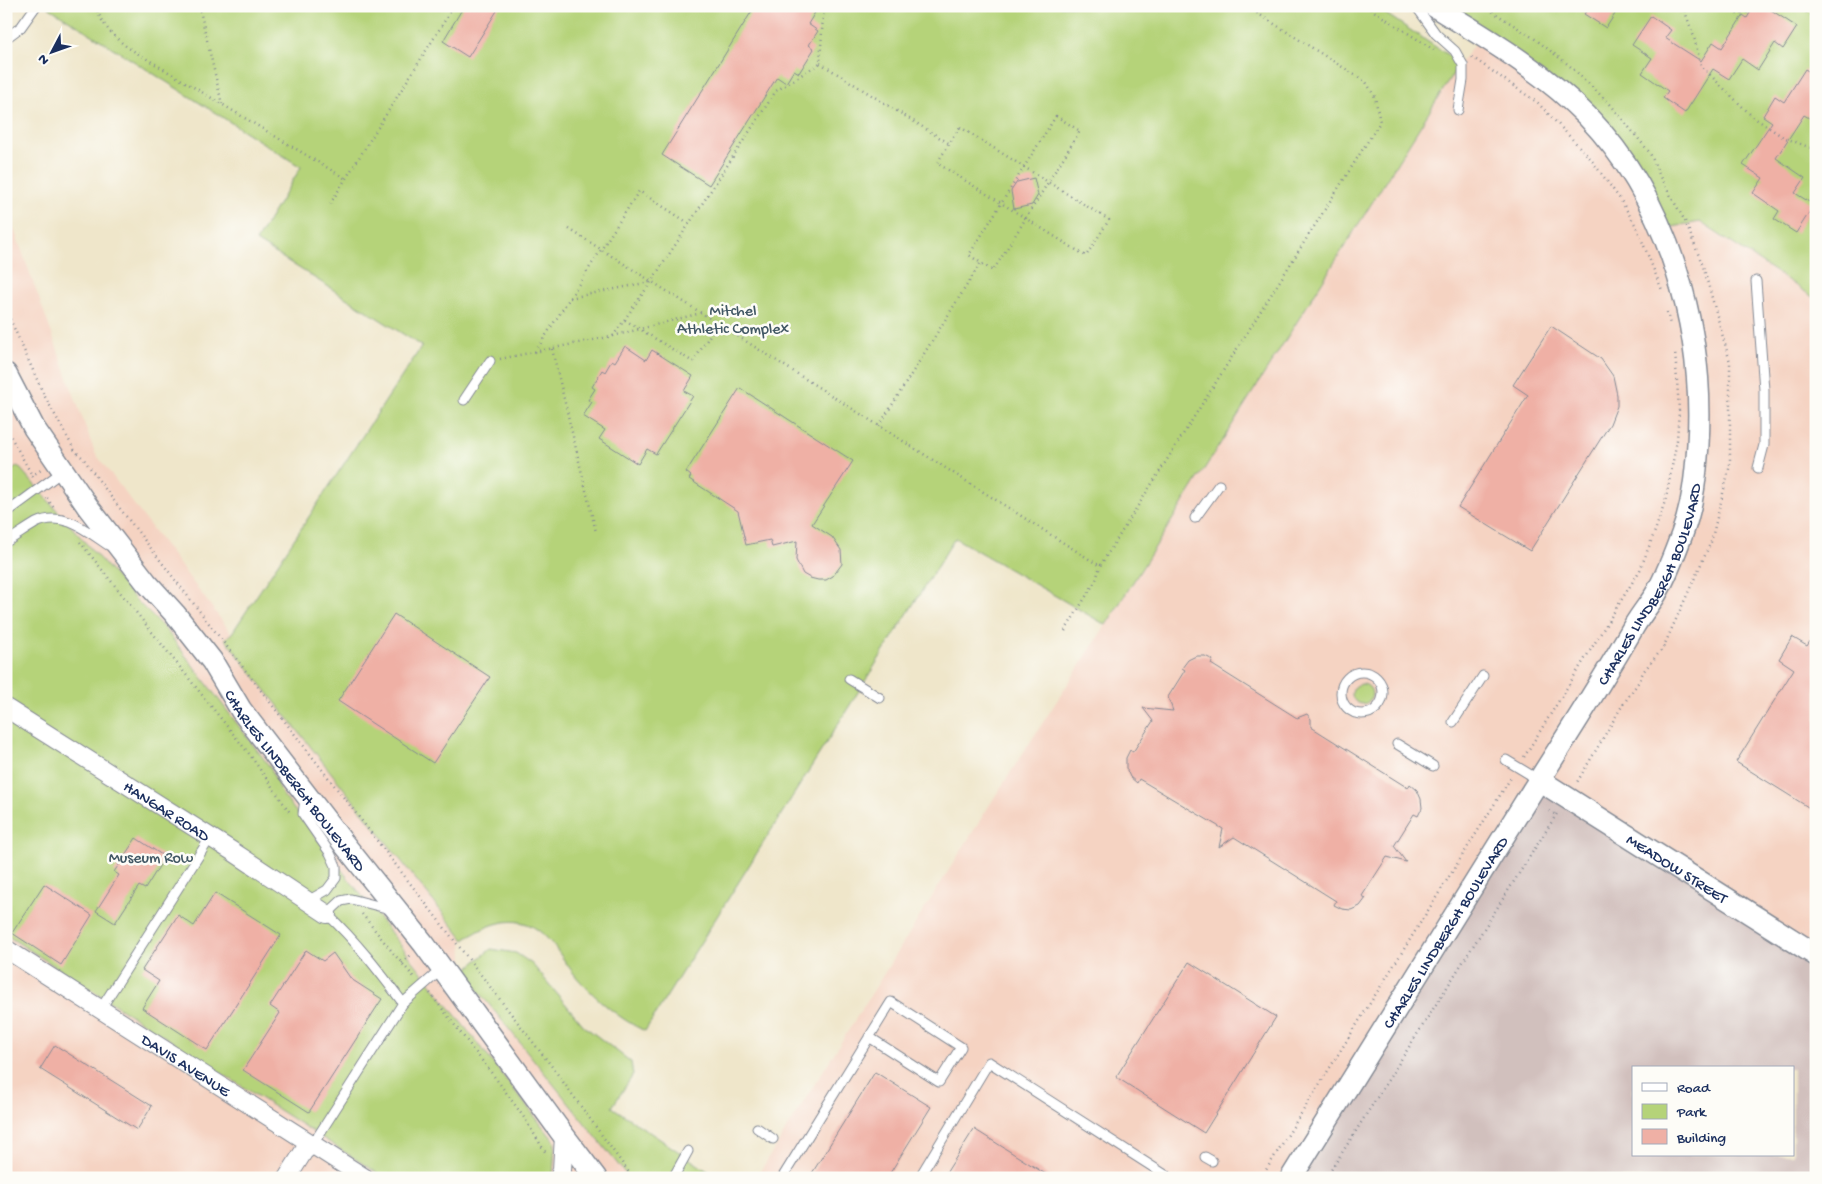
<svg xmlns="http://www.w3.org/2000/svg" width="1822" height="1184" viewBox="0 0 1822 1184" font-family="'Gochi Hand',sans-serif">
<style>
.built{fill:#f5d3c2}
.industrial{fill:#d1c0bd;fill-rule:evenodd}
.green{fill:#b5d379;stroke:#68816c}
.building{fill:#efb0a5}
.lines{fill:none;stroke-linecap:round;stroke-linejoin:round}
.service-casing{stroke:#858a94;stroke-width:11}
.minor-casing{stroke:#858a94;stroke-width:20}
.tertiary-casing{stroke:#858a94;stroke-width:24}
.path{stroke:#858a94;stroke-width:2.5;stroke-dasharray:1 4;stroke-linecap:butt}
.service{stroke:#fff;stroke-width:9}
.minor{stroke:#fff;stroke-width:18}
.tertiary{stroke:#fff;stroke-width:21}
.labels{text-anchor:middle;stroke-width:5;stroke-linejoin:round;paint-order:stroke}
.park-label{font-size:16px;fill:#425865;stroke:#fdfcf7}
.street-label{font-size:16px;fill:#1b2f5e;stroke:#fdfcf7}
</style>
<rect width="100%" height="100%" fill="#fdfcf7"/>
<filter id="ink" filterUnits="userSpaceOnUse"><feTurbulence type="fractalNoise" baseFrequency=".02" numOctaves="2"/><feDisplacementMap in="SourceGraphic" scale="10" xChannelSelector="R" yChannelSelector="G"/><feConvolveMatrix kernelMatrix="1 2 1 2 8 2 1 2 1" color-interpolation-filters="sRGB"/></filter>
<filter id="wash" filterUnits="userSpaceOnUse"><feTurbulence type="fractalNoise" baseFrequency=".0096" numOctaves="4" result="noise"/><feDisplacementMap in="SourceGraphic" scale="20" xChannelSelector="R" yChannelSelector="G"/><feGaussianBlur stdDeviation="1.12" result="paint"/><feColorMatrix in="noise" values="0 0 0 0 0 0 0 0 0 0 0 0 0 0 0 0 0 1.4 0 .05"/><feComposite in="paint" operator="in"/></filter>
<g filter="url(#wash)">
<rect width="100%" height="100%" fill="#efe6ca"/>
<!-- built -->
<g class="built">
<path d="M 1434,6 L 1816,6 L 1816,958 L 1297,1178 L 756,1178 L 994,798 L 1106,625 L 1460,63 L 1482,35 Z"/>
<path d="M 6,207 L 95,453 L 462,938 L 464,974 L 629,1178 L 6,1178 Z"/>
</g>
<!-- industrial -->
<path class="industrial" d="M 1540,785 L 1816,958 L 1816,1178 L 1297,1178 ZM 1633,1068 L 1793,1068 L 1793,1155 L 1633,1155 Z"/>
<!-- green -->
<g class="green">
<path d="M 48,6 L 1374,6 L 1460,63 L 1106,625 L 955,538 L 645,1031 C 619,1019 598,1000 579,980 C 563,962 549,930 524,923 C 503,917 480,929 464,940 L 225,639 L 232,633 L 422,346 L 256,241 L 301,167 L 48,7 Z"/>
<path d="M 1434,6 L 1808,6 L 1816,11 L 1816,299 L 1700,222 L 1661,229 L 1588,117 Z"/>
<path d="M 18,466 L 135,599 L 166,630 L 270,767 L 282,794 L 555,1142 L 553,1178 L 385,1178 L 6,935 L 6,474 Z"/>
<circle cx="1362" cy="694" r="10"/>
<path d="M 491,949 L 516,953 L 532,964 L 584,1026 L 631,1062 L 633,1075 L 612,1107 L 718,1178 L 629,1178 L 463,972 Z"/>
</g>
<g id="blocks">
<!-- building -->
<g class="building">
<path d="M 464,6 L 500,6 L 468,57 L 443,41 Z"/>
<path d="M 755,6 L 819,6 L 808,24 L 818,31 L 809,45 L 814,49 L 799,73 L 794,70 L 786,83 L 777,77 L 709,185 L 662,155 Z"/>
<path d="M 1590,6 L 1620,6 L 1606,28 L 1584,14 Z"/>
<path d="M 1754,6 L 1765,6 L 1797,27 L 1783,49 L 1775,43 L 1758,70 L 1742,59 L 1729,79 L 1713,69 L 1685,113 L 1663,98 L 1668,91 L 1642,73 L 1652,58 L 1632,45 L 1651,16 L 1671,30 L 1665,38 L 1701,61 L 1713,42 L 1722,48 L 1743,15 L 1747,18 Z"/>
<path d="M 1805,69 L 1816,76 L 1816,122 L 1804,115 L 1776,158 L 1805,178 L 1795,193 L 1814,205 L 1796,233 L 1774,219 L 1779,211 L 1753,193 L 1763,178 L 1743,165 L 1772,122 L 1763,116 L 1775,96 L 1784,102 Z"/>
<path d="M 1034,178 L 1038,195 L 1032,205 L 1014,209 L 1011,191 L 1017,182 Z"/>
<path d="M 1551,326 L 1601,359 L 1613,376 L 1617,395 L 1617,406 L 1610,424 L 1530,551 L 1458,507 L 1528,395 L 1513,385 Z"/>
<path d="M 625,346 L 646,360 L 652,350 L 693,376 L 684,391 L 693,396 L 656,454 L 647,449 L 638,464 L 599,439 L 605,430 L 583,416 L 592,402 L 588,400 L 595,389 L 592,387 L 602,370 L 605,372 L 612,360 L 615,362 Z"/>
<path d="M 740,388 L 853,461 L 812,524 L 832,537 L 841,550 L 842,564 L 833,576 L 826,580 L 818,580 L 810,578 L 803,574 L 796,560 L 797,541 L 772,547 L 770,540 L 746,545 L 738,511 L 689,479 L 691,476 L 686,472 Z"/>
<path d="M 394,614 L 490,677 L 433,763 L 338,701 Z"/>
<path d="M 1816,632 L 1816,812 L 1736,762 L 1794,669 L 1779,659 L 1792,637 L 1807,646 Z"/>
<path d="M 1196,656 L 1205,656 L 1213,660 L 1211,664 L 1297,718 L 1307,714 L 1311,719 L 1311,727 L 1408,788 L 1410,784 L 1417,790 L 1421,799 L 1422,808 L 1418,816 L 1414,814 L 1394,846 L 1406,862 L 1387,857 L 1362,896 L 1366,898 L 1360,906 L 1351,910 L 1342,909 L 1334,905 L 1336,901 L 1234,837 L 1219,847 L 1223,829 L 1139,779 L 1137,783 L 1130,777 L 1126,768 L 1126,758 L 1130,750 L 1133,752 L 1153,721 L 1143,708 L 1173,711 L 1168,697 L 1185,670 L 1182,668 L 1188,660 Z"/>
<path d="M 136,838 L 165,857 L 145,889 L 139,886 L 115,923 L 96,911 L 119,875 L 114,872 Z"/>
<path d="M 44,884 L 92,915 L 61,965 L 12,933 Z"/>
<path d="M 215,893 L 281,935 L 207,1050 L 142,1008 L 159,981 L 142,970 L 178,915 L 194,926 Z"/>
<path d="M 306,950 L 323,961 L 333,953 L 351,979 L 382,999 L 309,1112 L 243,1070 L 280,1013 L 270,1006 Z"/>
<path d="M 1189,962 L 1276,1017 L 1204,1133 L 1116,1077 Z"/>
<path d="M 55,1045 L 152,1106 L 137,1130 L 40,1069 Z"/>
<path d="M 875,1072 L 931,1107 L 887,1178 L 809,1178 Z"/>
<path d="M 974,1129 L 1052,1178 L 943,1178 Z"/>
</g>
</g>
</g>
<g filter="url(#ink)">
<use href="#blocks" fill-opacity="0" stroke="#858a94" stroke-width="1"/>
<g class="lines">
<!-- service casing -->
<g class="service-casing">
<g id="service">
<path d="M 1416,6 L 1436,34 L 1455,51 L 1463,65 L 1463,80 L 1458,110"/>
<path d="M 6,38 L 21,27 L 36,6"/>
<path d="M 1756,281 L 1764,390 L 1764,445 L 1758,468"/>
<path d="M 464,400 L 490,361"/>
<path d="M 6,513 L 63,471"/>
<path d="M 1195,518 L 1219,485"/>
<path d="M 6,542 C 16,536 26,529 36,523 C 63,510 87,531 108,545"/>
<circle cx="1362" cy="693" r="21"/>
<path d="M 849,679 L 880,698"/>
<path d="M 1453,722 L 1483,676"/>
<path d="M 1397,744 L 1433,766"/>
<path d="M 1506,760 L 1539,780"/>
<path d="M 305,799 L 303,814 L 330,853 L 336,866 L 336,878 L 327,890 L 306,902"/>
<path d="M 390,909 L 351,899 L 341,901 L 327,914 C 356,941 379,971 403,1003"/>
<path d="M 100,1010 L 210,838"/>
<path d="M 757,1128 L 773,1139"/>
<path d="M 313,1144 L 403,1003 L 442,969"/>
<path d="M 1205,1157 L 1212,1161"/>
<path d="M 673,1178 L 688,1151"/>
<path d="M 782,1178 L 891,1002 L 961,1047 L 939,1082 L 869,1037"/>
<path d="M 919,1178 L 989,1062 L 1170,1178"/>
</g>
</g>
<!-- minor casing -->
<g class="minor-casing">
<g id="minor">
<path id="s1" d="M 6,708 L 232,851 L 327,914"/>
<path id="s2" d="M 6,949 L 365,1178"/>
<path d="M 287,1178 L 304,1151 L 313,1144"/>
<path d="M 559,1178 L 562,1170 L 564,1136"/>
</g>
</g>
<!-- tertiary casing -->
<g class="tertiary-casing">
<g id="tertiary">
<path id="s3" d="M 6,374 L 34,428 L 88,507 L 146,582 L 175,614 L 212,661 L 241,710 L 344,844 L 424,944 L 561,1132 L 596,1178"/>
<path id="s4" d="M 1539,780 L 1816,955"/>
<path id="s5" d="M 1291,1178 C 1369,1053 1446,929 1524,804 C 1561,745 1599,687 1634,626 C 1640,616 1647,607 1654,597 C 1666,578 1674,555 1682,534 C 1693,505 1696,474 1698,444 C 1705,329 1669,201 1587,116 C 1543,71 1488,39 1434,6"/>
</g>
</g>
<!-- path -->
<g class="path">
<path d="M 96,6 C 101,24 112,35 127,47 L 346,179"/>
<path d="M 199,6 L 222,104"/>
<path d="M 1366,6 L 1434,50"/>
<path d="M 1484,6 L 1535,39 L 1570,66 L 1610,104 L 1650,153 L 1661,179 L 1685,221 L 1703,266 L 1730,362 L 1730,465 L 1711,542 L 1663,648 L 1643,672 L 1640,680 L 1622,706 L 1576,784"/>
<path d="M 1683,6 L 1694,37 L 1701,66 L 1753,117 L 1783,137 L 1816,150"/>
<path d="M 1724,6 L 1736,14 L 1749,12 L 1751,6"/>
<path d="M 1798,6 L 1816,18"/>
<path d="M 1472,57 L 1538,103 L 1590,158 L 1620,199 L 1636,226 L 1662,290"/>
<path d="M 820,63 L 950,144"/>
<path d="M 1056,116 L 1080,131 L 993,271 L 969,255 Z"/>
<path d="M 960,127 L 1109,220 L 1086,256 L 937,163 Z"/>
<path d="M 330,204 L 454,6"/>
<path d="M 569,229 L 1100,566 L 1380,122 L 1375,97 L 1366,82 L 1246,6"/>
<path d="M 570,298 L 650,282"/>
<path d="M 6,310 L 44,395 L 75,451 L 83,458 L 108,493 L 553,1068 L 633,1178"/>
<path d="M 1667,312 L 1670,324"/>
<path d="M 625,320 L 693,362 L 717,324"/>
<path d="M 613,336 L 701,313"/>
<path d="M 552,349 L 596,532"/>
<path d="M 535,352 L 639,191 L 690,224"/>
<path d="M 500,359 L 613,336 L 651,282 L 776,91 L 820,63 L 823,15 L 828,6"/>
<path d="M 879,426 L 980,264"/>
<path d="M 6,428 L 34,479"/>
<path d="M 31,476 L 41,470"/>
<path d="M 47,498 L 54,508"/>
<path d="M 80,542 L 250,755 L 291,814"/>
<path d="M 1065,631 L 1096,580 L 1100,566"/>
<path d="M 1524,757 L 1640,570 L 1655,531 L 1666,498 L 1677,440 L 1679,410 L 1675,351"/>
<path d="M 1549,811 L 1556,815"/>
<path d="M 362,914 L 394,954 L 414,977"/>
<path d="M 402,963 L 411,955"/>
<path d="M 430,993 L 500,1084 L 525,1119 L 547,1155"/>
<path d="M 1261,1178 L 1512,776"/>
<path d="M 1326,1178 L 1558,812"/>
</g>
<!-- service -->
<use href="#service" class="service"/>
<!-- minor -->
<use href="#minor" class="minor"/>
<!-- tertiary -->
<use href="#tertiary" class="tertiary"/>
</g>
</g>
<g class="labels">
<!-- park labels -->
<g class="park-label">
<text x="733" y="315">Mitchel<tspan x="733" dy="18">Athletic Complex</tspan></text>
<text x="151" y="862">Museum Row</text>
</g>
<!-- street labels -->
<g class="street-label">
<text dy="6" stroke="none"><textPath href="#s5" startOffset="695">CHARLES LINDBERGH BOULEVARD</textPath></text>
<text dy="6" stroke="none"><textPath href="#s3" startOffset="500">CHARLES LINDBERGH BOULEVARD</textPath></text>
<text dy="6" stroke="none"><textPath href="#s1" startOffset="191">HANGAR ROAD</textPath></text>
<text dy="6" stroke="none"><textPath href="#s4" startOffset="164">MEADOW STREET</textPath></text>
<text dy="6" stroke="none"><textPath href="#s5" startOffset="290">CHARLES LINDBERGH BOULEVARD</textPath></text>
<text dy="6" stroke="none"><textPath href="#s2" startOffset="214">DAVIS AVENUE</textPath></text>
</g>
</g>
<!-- margin -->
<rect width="1822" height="1184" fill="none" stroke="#fdfcf7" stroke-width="25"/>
<!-- legend -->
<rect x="1632" y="1066" width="162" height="90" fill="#fdfcf7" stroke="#a3aaba"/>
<rect x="1642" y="1083" width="25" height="8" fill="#ffffff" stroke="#a3aaba"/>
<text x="1677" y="1092" font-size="15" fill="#1b2f5e">Road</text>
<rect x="1642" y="1104" width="25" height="15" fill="#b5d379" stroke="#a3aaba"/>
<text x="1677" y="1116" font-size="15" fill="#1b2f5e">Park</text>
<rect x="1642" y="1129" width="25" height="15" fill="#efb0a5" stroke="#a3aaba"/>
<text x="1677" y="1142" font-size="15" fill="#1b2f5e">Building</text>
<!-- north arrow -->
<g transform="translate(52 52) rotate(229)" stroke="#fdfcf7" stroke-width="4" paint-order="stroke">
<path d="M0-4L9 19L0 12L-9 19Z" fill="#1b2f5e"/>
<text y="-8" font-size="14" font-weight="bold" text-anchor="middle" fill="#1b2f5e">N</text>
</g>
</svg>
